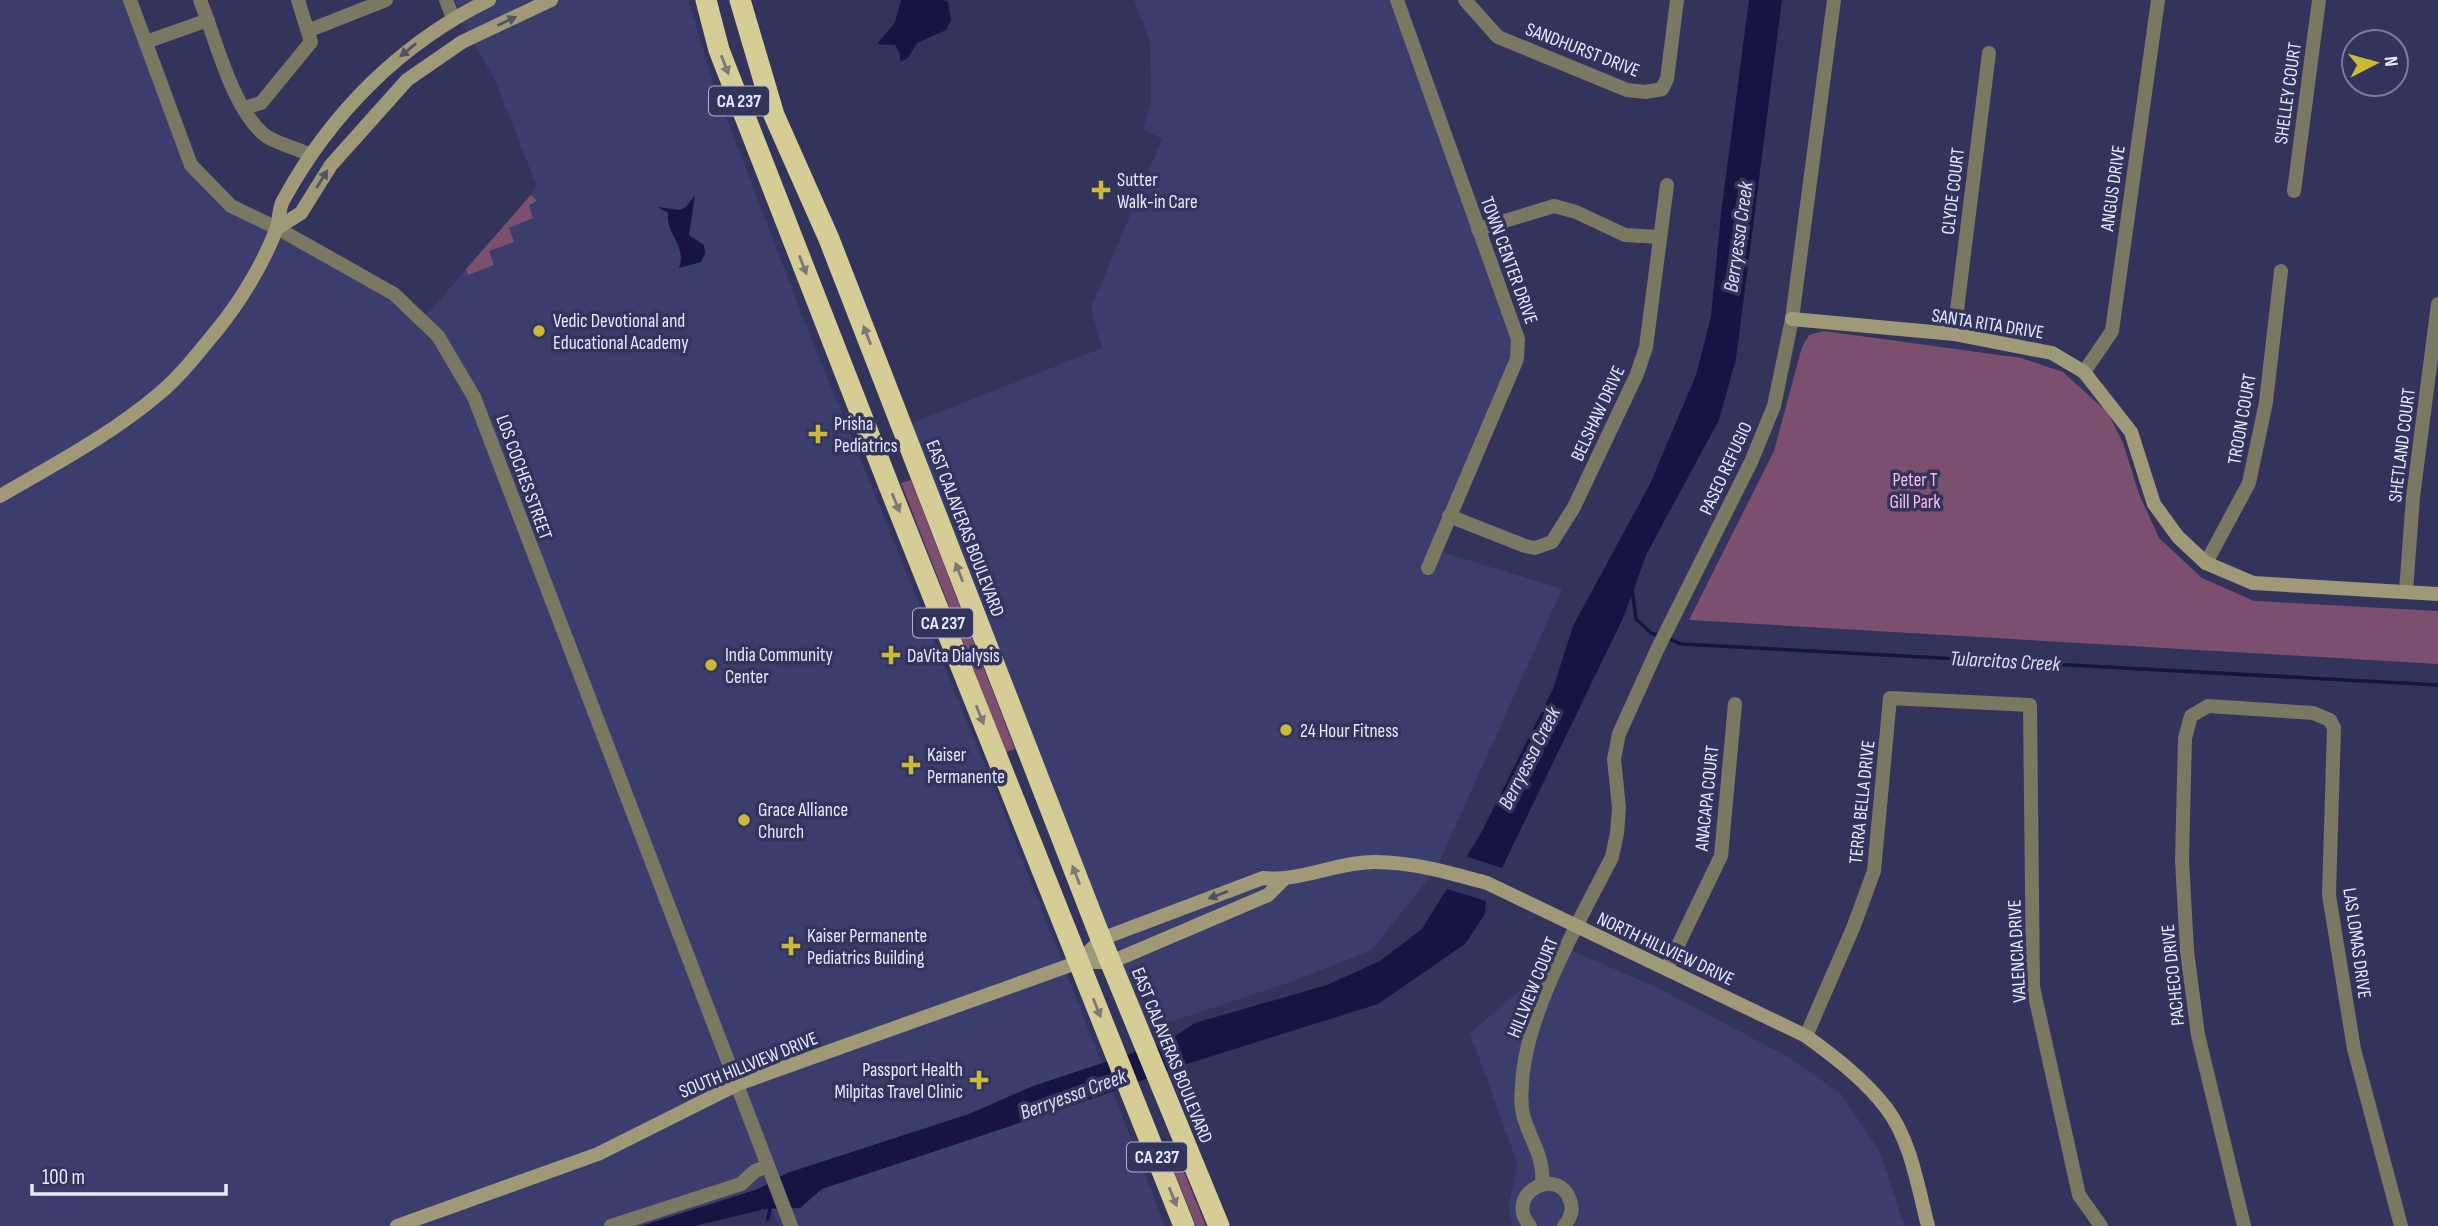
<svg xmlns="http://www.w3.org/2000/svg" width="2438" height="1226" viewBox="0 0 2438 1226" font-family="'Sofia Sans Condensed',sans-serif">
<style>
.built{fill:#3b3d6d}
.green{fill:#7d4f6e}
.water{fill:#171444}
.pier{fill:#32345c}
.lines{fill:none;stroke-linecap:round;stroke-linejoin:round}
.stream{stroke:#171444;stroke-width:3.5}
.street{stroke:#7a7762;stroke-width:14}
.secondary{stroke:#9f9977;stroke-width:14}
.highway{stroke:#d5cc96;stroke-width:21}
.oneway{fill:#535264}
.oneway2{fill:#7b7876}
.poi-dot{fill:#cdb938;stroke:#32345c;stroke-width:2.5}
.labels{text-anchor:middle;stroke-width:7;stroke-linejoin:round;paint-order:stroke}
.shield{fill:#32345c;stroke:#b1b3cd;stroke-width:2}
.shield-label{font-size:18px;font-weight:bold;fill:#e7e9fe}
.street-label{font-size:19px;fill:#e7e9fe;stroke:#32345c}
.poi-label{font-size:19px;fill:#e7e9fe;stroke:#32345c;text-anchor:start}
.park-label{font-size:19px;fill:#fdbbe6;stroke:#32345c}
.water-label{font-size:21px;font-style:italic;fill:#dcdff0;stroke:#32345c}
</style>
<rect width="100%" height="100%" fill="#32345c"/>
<!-- built -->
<g class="built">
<path d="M 0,0 L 129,0 L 196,162 L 236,204 L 424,318 L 537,187 L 495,80 L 463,25 L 455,0 L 688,0 L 714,85 L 802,315 L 1004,813 L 1165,1226 L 779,1226 L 767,1199 L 701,1226 L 0,1226 Z"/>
<path d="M 1134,0 L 1397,0 L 1518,339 L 1435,550 L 1562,589 L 1436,869 L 1372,950 L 1288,983 L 1139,1032 L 902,427 L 1102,348 L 1091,308 L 1162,139 L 1143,129 L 1151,103 L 1150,42 Z"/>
<path d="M 1545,939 L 1658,988 L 1788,1057 L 1841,1094 L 1880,1152 L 1904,1226 L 1513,1226 L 1508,1207 L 1518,1165 L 1470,1033 L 1525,986 Z"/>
</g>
<!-- green -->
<g class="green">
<path d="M 531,195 L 537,201 L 529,205 L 533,218 L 509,228 L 514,242 L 489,251 L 494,265 L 468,275 L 466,269 Z"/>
<path d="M 1824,331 L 2021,358 L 2063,372 L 2108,413 L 2123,443 L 2139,494 L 2159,538 L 2202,578 L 2254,601 L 2438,611 L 2438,664 L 1689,620 L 1774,451 L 1802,347 L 1809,335 Z"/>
<path d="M 911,480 L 1015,749 L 1006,752 L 901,483 Z"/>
<path d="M 1177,1155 L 1206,1226 L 1196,1226 L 1169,1159 Z"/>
</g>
<!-- water -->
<g class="water">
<path d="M 901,0 L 943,0 L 948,2 L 951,20 L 946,30 L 917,43 L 908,58 L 900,62 L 900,54 L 895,45 L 877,44 L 895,22 Z"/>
<path d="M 1749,0 L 1782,0 L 1736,359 L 1719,420 L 1647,553 L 1624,616 L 1486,901 L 1485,914 L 1465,944 L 1378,1004 L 1177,1067 L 1106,1094 L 822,1189 L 800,1208 L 765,1209 L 695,1226 L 641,1226 L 758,1189 L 787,1173 L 969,1114 L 1033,1086 L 1166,1042 L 1195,1023 L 1327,985 L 1380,961 L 1422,929 L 1481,833 L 1553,689 L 1573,626 L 1650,484 L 1696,375 L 1711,316 L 1721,214 Z"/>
<path d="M 695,195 L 689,235 L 704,245 L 705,254 L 701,262 L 679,268 C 687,245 666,235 668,213 L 658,207 L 680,210 L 686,207 Z"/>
</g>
<!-- pier -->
<path class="pier" d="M 1462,855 L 1505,869 L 1489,902 L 1444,888 Z"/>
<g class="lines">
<!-- stream -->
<g class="stream">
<path d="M 1632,588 L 1636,619 L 1651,633 L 1661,636"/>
<path d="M 1669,639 L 1681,644 L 2438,685"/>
<path d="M 768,1219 L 770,1207"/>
</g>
<!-- street -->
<g class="street">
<path d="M 130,0 L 191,165 L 231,206 L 277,228 L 394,294 L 438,336 L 474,397 L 791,1226"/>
<path d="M 200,0 C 216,39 232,110 266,136 C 276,143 298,149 311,155"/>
<path d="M 446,0 L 453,18"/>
<path d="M 1397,0 L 1518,339 L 1517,359 L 1428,568"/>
<path d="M 1465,0 L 1498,37 L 1627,90 L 1646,92 L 1662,89 L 1667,79 L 1677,0"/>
<path d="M 310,30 L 386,0"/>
<path d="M 146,42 L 208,20"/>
<path d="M 244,108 L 261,103 L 311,42 L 298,0"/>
<path d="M 2294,191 L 2319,0"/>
<path d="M 1478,229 L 1554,206 L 1576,212 L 1625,235 L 1660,237"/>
<path d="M 1954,334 L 1989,53"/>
<path d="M 2084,372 L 2112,331 L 2158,0"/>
<path d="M 1449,516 L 1525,546 L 1535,548 L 1552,542 L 1574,507 L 1637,374 L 1646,347 L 1667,185"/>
<path d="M 2206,563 L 2249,483 L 2266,402 L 2281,271"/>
<path d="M 2406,591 L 2413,497 L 2438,304"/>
<path d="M 1667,968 L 1721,856 L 1735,704"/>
<path d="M 1806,1036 L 1853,928 L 1874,871 L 1890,698 L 2030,705 L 2033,987 L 2079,1195 L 2101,1226"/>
<path d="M 1542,1184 C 1545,1159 1531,1141 1524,1118 C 1521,1108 1521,1095 1522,1086 C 1524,1015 1580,920 1612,857 L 1617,833 L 1619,808 L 1614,759 L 1619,734 L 1657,650 L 1751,462 L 1774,406 L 1792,319 L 1834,0"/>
<path d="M 611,1226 L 741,1184 L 755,1171 L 768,1166"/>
<path d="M 1530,1226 C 1503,1195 1557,1164 1570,1200 C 1574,1210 1570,1219 1564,1226"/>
<path d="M 2244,1226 L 2198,1035 L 2187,951 L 2182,860 L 2185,738 L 2191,716 L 2208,706 L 2313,713 L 2330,720 L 2334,728 L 2329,895 L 2354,1049 L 2401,1226"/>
</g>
<!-- secondary -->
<g class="secondary">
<path d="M 277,228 L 301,213 L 331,165 L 407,80 L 462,42 L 551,0"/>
<path d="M 1792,319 L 1954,334 L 2052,353 L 2084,372 L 2131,432 L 2154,504 L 2178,537 L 2206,563 L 2253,583 L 2438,594"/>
<path d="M 0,496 C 55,464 112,434 160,393 C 181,375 200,351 217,330 C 240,302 263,264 276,230 C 280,220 278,208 284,199 C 331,113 401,43 489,0"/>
<path d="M 1079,962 L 1101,939 L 1263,878 C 1300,882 1336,862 1375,862 C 1412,862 1451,873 1487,883 L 1806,1036 C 1835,1057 1865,1080 1887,1109 C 1911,1141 1918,1188 1928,1226"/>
<path d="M 397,1226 L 598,1154 L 738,1084 L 1079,962 L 1111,962 L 1268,895 L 1283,880"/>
</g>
<!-- highway -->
<g class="highway">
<path d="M 706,0 L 719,50 L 891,491 L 1184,1226"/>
<path d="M 740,0 L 774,115 L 829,239 L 1101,939 L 1219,1226"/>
</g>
</g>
<!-- one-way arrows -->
<defs><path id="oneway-solid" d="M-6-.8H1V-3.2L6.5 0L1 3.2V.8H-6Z" transform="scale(1.75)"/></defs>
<g class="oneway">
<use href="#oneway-solid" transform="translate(507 21) rotate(-25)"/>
<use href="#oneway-solid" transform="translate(408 50) rotate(141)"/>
<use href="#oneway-solid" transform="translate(322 179) rotate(-58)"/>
<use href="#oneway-solid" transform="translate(1218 895) rotate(159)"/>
</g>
<g class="oneway2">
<use href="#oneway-solid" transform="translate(725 65) rotate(69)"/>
<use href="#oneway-solid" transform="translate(803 265) rotate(69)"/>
<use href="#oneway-solid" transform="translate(867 335) rotate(-111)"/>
<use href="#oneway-solid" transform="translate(896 503) rotate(68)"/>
<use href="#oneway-solid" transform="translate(959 572) rotate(-111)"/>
<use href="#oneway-solid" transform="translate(980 715) rotate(68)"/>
<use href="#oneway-solid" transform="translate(1076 875) rotate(-111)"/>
<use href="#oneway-solid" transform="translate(1097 1008) rotate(68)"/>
<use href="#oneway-solid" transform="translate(1173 1197) rotate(68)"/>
</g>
<!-- markers -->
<g class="poi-dot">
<path d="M1097.5 179.5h7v7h7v7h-7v7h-7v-7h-7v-7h7z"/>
<circle cx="539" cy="331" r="7"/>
<path d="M814.5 423.5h7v7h7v7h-7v7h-7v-7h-7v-7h7z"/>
<path d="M887.5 644.5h7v7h7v7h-7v7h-7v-7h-7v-7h7z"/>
<circle cx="711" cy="665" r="7"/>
<circle cx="1286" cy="730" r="7"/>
<path d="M907.5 754.5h7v7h7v7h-7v7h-7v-7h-7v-7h7z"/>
<circle cx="744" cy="820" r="7"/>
<path d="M787.5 935.5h7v7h7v7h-7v7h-7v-7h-7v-7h7z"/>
<path d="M975.5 1069.5h7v7h7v7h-7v7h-7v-7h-7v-7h7z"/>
</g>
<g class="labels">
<!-- shield labels -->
<g class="shield">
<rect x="709" y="86.5" width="60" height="29" rx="5"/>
<rect x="913" y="608.5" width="60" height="29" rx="5"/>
<rect x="1127" y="1142.5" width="60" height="29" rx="5"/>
</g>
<g class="shield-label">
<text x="739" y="107">CA 237</text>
<text x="943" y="629">CA 237</text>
<text x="1157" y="1163">CA 237</text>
</g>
<!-- street labels -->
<g class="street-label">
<text transform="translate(1583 49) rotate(21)" y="7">SANDHURST DRIVE</text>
<text transform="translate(2287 93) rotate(-82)" y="7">SHELLEY COURT</text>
<text transform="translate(2112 188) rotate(-82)" y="7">ANGUS DRIVE</text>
<text transform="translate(1952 191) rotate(-83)" y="7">CLYDE COURT</text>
<text transform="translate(1510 260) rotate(70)" y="7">TOWN CENTER DRIVE</text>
<text transform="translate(1988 323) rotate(9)" y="7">SANTA RITA DRIVE</text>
<text transform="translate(1597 413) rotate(-65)" y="7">BELSHAW DRIVE</text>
<text transform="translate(2241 419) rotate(-80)" y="7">TROON COURT</text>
<text transform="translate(2401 445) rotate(-83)" y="7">SHETLAND COURT</text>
<text transform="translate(1725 468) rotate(-65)" y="7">PASEO REFUGIO</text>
<text transform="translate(525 477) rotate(70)" y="7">LOS COCHES STREET</text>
<text transform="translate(966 528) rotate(69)" y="7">EAST CALAVERAS BOULEVARD</text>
<text transform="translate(1706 798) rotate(-84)" y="7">ANACAPA COURT</text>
<text transform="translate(1861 802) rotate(-84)" y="7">TERRA BELLA DRIVE</text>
<text transform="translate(2358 943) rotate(82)" y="7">LAS LOMAS DRIVE</text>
<text transform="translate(1666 948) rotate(25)" y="7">NORTH HILLVIEW DRIVE</text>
<text transform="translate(2016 951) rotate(-93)" y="7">VALENCIA DRIVE</text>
<text transform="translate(2172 975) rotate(-96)" y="7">PACHECO DRIVE</text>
<text transform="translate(1532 987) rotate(-68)" y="7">HILLVIEW COURT</text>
<text transform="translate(1173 1055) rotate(68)" y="7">EAST CALAVERAS BOULEVARD</text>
<text transform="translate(748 1064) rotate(-22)" y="7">SOUTH HILLVIEW DRIVE</text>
</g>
<!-- poi labels -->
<g class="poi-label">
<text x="1117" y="186">Sutter<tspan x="1117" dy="22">Walk-in Care</tspan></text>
<text x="553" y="327">Vedic Devotional and<tspan x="553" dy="22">Educational Academy</tspan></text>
<text x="834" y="430">Prisha<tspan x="834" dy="22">Pediatrics</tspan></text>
<text x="725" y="661">India Community<tspan x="725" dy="22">Center</tspan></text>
<text x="907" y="662">DaVita Dialysis</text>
<text x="1300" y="737">24 Hour Fitness</text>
<text x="927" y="761">Kaiser<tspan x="927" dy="22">Permanente</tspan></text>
<text x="758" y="816">Grace Alliance<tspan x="758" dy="22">Church</tspan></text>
<text x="807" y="942">Kaiser Permanente<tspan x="807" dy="22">Pediatrics Building</tspan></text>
<text x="963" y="1076" text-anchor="end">Passport Health<tspan x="963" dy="22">Milpitas Travel Clinic</tspan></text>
</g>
<!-- park labels -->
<g class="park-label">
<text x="1915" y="486">Peter T<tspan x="1915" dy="22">Gill Park</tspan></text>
</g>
<!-- water labels -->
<g class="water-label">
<text transform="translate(1738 237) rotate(-82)" y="7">Berryessa Creek</text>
<text transform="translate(2005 661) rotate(3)" y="7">Tularcitos Creek</text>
<text transform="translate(1529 758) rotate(-63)" y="7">Berryessa Creek</text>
<text transform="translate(1073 1094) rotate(-20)" y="7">Berryessa Creek</text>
</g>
</g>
<!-- north arrow -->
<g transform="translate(2375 63) rotate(84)"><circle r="33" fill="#32345c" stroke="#7a7c9d" stroke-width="2"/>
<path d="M0-5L12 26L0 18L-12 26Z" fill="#cdb938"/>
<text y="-10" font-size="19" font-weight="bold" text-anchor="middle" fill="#e7e9fe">N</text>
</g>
<!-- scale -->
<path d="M32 1184v10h194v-10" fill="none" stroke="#e7e9fe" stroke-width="3.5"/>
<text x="42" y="1184" font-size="21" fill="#e7e9fe" stroke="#32345c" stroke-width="5" paint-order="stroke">100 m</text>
</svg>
